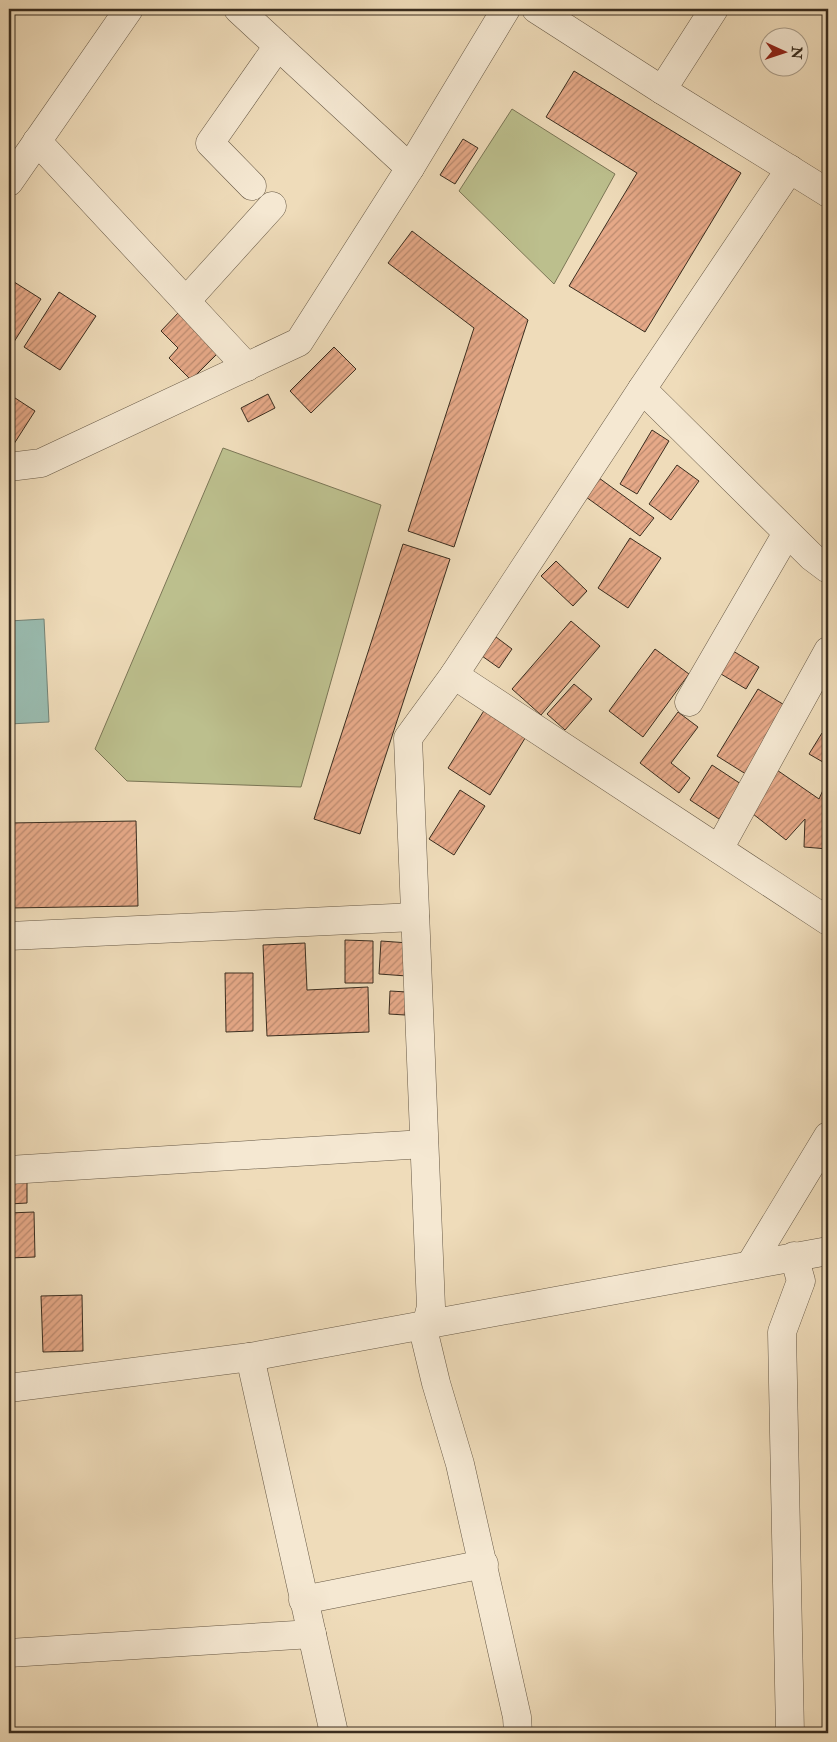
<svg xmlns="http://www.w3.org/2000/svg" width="837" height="1742" viewBox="0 0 837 1742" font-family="'IM FELL Double Pica',serif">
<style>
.garden{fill:#bcbf8d;stroke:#7b7656}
.water{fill:#9abcb0;stroke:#748376}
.building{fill:url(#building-hatch);stroke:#3a2d1f}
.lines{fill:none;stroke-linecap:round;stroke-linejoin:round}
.minor-casing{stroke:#675946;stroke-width:29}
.minor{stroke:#f5e8d2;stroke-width:28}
</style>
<defs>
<pattern id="building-hatch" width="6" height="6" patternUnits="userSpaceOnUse" patternTransform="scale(1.25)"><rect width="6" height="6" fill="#e6a988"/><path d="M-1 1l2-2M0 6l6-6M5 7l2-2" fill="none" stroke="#bb8a6f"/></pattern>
</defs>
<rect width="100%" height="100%" fill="#efdcba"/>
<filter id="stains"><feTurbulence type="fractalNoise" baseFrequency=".004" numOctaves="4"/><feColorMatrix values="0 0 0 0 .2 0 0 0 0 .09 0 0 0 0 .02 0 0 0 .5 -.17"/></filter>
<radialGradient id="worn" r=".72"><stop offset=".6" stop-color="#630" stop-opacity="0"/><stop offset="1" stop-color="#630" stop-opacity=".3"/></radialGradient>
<!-- garden -->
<g class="garden">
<path d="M 512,109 L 615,174 L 554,284 L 459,191 Z"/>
<path d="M 223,448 L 381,505 L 301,787 L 127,781 L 95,749 Z"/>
</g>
<!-- water -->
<path class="water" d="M 44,619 L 49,722 L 9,724 L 9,621 Z"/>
<!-- building -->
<g class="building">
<path d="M 574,71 L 741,173 L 645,332 L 569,286 L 637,173 L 546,117 Z"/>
<path d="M 463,139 L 478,148 L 455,184 L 440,175 Z"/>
<path d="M 412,231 L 528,320 L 454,547 L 408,531 L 474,328 L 388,263 Z"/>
<path d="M 11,280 L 41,299 L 12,345 L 9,343 L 9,284 Z"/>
<path d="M 59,292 L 96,316 L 60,370 L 24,347 Z"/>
<path d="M 179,312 L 219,352 L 191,380 L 169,358 L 178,348 L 161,331 Z"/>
<path d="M 334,347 L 356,369 L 311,413 L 290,391 Z"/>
<path d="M 9,394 L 35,411 L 12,447 L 9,445 Z"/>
<path d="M 268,394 L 275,408 L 248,422 L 241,408 Z"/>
<path d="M 652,430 L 669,441 L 637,494 L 620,484 Z"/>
<path d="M 677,465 L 699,481 L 671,520 L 649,504 Z"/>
<path d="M 599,478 L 654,518 L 640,536 L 586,497 Z"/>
<path d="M 630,538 L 661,558 L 628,608 L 598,588 Z"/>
<path d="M 403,544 L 450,559 L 360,834 L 314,819 Z"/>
<path d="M 556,561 L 587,591 L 573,606 L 541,576 Z"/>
<path d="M 571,621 L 600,646 L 541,715 L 512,689 Z"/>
<path d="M 496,637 L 512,649 L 499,668 L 482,656 Z"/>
<path d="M 725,646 L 759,667 L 746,689 L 711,668 Z"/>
<path d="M 655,649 L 689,674 L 643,737 L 609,711 Z"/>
<path d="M 574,684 L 592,699 L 565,730 L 547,714 Z"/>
<path d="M 758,689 L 791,709 L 749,776 L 717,756 Z"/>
<path d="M 485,709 L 527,735 L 490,795 L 448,768 Z"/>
<path d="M 678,712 L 698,727 L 671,763 L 690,778 L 679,793 L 640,763 Z"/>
<path d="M 822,733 L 828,737 L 828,765 L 809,754 Z"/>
<path d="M 712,765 L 741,784 L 719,819 L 690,800 Z"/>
<path d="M 774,768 L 819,799 L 828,779 L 828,849 L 804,847 L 805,819 L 786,840 L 748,810 Z"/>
<path d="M 460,790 L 485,806 L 454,855 L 429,839 Z"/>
<path d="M 136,821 L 138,906 L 9,908 L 9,823 Z"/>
<path d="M 345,940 L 373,941 L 373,983 L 345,983 Z"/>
<path d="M 381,941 L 409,943 L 407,976 L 379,974 Z"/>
<path d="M 305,943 L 307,990 L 368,987 L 369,1032 L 267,1036 L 263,945 Z"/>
<path d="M 225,973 L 253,973 L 253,1031 L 226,1032 Z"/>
<path d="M 390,991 L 407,992 L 405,1015 L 389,1014 Z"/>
<path d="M 9,1179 L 27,1179 L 27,1203 L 9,1204 Z"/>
<path d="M 34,1212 L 35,1257 L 9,1258 L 9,1213 Z"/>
<path d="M 82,1295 L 83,1351 L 43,1352 L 41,1296 Z"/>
</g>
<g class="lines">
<!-- minor casing -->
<g class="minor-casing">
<g id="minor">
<path d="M 238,9 L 410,168"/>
<path d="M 536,9 L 662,90 L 828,193"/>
<path d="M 662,90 L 714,9"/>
<path d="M 37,141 L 247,367"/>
<path d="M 9,182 L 129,9"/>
<path d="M 252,186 L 210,143 L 278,46"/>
<path d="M 186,301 L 272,206"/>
<path d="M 642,389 L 812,557 L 828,569"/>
<path d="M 9,467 L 41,463 L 299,342 L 410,168 L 506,9"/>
<path d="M 454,675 L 828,921"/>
<path d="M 689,702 L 787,533"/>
<path d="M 719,849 L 828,651"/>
<path d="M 9,936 L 415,917"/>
<path d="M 9,1170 L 424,1144"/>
<path d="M 750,1265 L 828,1136"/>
<path d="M 250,1357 L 334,1733"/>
<path d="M 9,1388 L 250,1357 L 828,1251"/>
<path d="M 303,1600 L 484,1564"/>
<path d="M 9,1653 L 312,1634"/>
<path d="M 518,1733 L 517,1717 L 460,1464 L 436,1383 L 424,1333 L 431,1307 L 408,738 L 454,675 L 642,389 L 790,169"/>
<path d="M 790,1733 L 782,1332 L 801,1281 L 794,1256"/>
</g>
</g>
<!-- minor -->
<use href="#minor" class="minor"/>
</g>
<!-- margin -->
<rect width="837" height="1742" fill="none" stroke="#efdcba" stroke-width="30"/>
<rect x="10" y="10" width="817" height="1722" fill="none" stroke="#3a2d1f" stroke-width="2.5"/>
<rect x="15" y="15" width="807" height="1712" fill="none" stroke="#3a2d1f"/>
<!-- north arrow -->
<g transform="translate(784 52) rotate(93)"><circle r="24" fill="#f5e8d2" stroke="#aa9d8a"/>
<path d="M0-4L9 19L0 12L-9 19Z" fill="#8f2418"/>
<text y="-8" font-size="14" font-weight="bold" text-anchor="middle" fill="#3a2d1f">N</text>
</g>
<rect width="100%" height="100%" filter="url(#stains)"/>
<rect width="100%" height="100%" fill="url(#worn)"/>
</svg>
